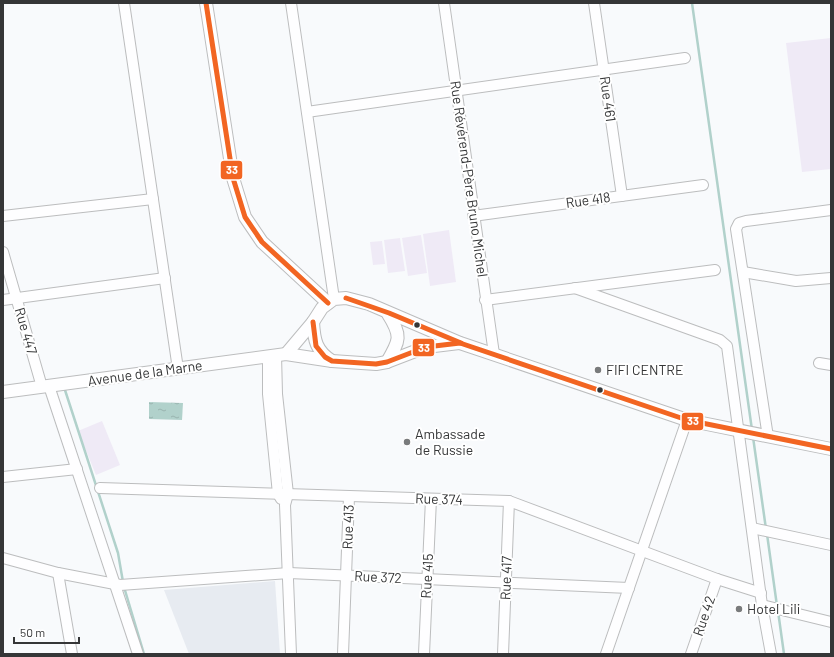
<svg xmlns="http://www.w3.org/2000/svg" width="834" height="657" viewBox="0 0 834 657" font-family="Barlow,sans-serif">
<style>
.built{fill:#e7ebf1}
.pitch{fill:#efeaf6}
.water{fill:url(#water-ripples)}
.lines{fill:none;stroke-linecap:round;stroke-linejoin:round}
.stream{stroke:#b1d1cb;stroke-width:2.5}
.minor-casing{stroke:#bcbdbe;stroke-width:12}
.tertiary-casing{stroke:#bcbdbe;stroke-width:14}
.minor{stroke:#fefeff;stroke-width:10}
.tertiary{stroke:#fefeff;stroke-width:12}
.bus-1-casing{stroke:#fff;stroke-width:8}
.bus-1{stroke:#f26522;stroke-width:5}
.bus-dot{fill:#353637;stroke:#fff;stroke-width:1.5}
.poi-dot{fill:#797b7c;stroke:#fff;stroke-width:1.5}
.labels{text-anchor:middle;stroke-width:4;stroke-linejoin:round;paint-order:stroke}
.street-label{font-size:14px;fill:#353637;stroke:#fff}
.poi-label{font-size:14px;fill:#353637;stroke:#fff;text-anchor:start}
.line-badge{stroke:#fff;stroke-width:1.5}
.badge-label{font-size:11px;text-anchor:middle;font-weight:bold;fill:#fff}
</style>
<defs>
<pattern id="water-ripples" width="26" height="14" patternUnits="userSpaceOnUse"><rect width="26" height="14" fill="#b1d1cb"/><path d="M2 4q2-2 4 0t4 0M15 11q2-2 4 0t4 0" fill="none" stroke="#99b4af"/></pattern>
</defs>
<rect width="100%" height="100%" fill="#f8fafc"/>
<!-- built -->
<path class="built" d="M 275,581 L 280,654 L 189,654 L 164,590 Z"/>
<!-- pitch -->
<g class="pitch">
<path d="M 831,38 L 831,169 L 802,172 L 786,43 Z"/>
<path d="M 449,230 L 456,282 L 430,286 L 423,234 Z"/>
<path d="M 421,235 L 427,273 L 408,276 L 402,238 Z"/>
<path d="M 400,238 L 405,271 L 388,273 L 384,240 Z"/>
<path d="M 382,241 L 385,264 L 373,265 L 370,242 Z"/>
<path d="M 102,421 L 120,465 L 96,475 L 78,431 Z"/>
</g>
<!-- water -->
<path class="water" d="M 149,402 L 183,403 L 182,420 L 149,419 Z"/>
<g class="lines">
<!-- stream -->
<g class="stream">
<path d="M 692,3 L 752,430"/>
<path d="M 64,387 L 118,553 L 123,582"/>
<path d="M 753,437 L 766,529"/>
<path d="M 767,534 L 777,606"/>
<path d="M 124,587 L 144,654"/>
<path d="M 778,611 L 784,654"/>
</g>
<!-- minor casing -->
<g class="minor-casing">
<g id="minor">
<path d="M 124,3 L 178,369"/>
<path d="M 291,3 L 334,299"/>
<path d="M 444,3 L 494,354"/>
<path d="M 594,3 L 622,196"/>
<path d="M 307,112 L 685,58"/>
<path d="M 3,216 L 153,199"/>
<path d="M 473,216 L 703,185"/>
<path d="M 3,252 L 42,387"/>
<path d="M 743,272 L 796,281 L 831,278"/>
<path d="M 575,288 L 720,340 L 727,346 L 762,605 L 771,654"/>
<path d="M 3,300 L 165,278"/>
<path d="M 485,300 L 715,270"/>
<path d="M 276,355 L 277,394 L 288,494 L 285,505 L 291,654"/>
<path d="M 268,357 L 268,394 L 278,494 L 281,499"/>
<path d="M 819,363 L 831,365"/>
<path d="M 49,386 L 138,654"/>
<path d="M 768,437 L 736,229 L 739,223 L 746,221 L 831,210"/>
<path d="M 3,477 L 77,469"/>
<path d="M 100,488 L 509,501 L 717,579 L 761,593"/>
<path d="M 752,528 L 831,545"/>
<path d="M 3,558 L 58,573 L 120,585 L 289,573 L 629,588"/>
<path d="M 58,573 L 72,654"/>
<path d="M 762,605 L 831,622"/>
<path d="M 343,654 L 349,497"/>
<path d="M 424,654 L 431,499"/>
<path d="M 503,654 L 509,501"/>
<path d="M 606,654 L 687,420"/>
<path d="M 691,654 L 717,579"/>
</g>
</g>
<!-- tertiary casing -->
<g class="tertiary-casing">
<g id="tertiary">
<path d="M 206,3 L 233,178 L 245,217 L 262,242 L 328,303"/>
<path d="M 313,322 C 314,340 316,351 332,361"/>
<path d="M 286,354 L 313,322 L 322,308 L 334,299 L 346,298 L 369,304 L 460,343 L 687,420 L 831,449"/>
<path d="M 387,362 C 400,340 402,336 388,314"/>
<path d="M 3,392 L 286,354 L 332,361 L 376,364 L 387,362 L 426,347 L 459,343"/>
</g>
</g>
<!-- minor -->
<use href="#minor" class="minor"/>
<!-- tertiary -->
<use href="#tertiary" class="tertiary"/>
<!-- bus-1 casing -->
<g class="bus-1-casing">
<g id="bus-1">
<path d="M 206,3 L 233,178 L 245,217 L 262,242 L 328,303"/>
<path d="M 346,298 L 389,313 L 461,343"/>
<path d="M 313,322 L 316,346 L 325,357 L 332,361 L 376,364 L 387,362 L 426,347 L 460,343 L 687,420 L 831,449"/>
</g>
</g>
<!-- bus-1 -->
<use href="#bus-1" class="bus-1"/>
</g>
<!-- markers -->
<g class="bus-dot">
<circle cx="417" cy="325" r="3.5"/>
<circle cx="600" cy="390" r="3.5"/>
</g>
<g class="poi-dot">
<circle cx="598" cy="370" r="4"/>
<circle cx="407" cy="442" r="4"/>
<circle cx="739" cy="609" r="4"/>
</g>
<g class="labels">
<!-- street labels -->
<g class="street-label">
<text transform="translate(608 99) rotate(82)" y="5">Rue 461</text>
<text transform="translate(469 179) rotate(82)" y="5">Rue Révérend-Père Bruno Michel</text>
<text transform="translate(588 200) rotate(-8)" y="5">Rue 418</text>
<text transform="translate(26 331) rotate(74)" y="5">Rue 447</text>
<text transform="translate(145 373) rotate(-8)" y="5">Avenue de la Marne</text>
<text transform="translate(439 499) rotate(2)" y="5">Rue 374</text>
<text transform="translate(348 527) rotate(-88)" y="5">Rue 413</text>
<text transform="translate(427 576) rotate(-87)" y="5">Rue 415</text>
<text transform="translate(378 577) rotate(3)" y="5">Rue 372</text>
<text transform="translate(506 578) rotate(-88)" y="5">Rue 417</text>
<text transform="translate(704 616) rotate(-71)" y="5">Rue 42</text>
</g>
<!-- poi labels -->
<g class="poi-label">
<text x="606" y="375">FIFI CENTRE</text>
<text x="415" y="439">Ambassade<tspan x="415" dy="16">de Russie</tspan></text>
<text x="747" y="614">Hotel Lili</text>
</g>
</g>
<g class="line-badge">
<rect x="220" y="160" width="23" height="20" rx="4" fill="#f26522"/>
<rect x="412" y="338" width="23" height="19" rx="4" fill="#f26522"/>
<rect x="681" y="412" width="23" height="19" rx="4" fill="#f26522"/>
</g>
<g class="badge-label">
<text x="232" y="174">33</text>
<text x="424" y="352">33</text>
<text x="693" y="425">33</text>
</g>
<!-- border -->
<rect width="834" height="657" fill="none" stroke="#353637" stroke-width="8"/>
<!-- scale -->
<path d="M14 637v6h65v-6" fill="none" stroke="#353637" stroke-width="2"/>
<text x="20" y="637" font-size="12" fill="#353637" stroke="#ffffff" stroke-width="3" paint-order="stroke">50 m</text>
</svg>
